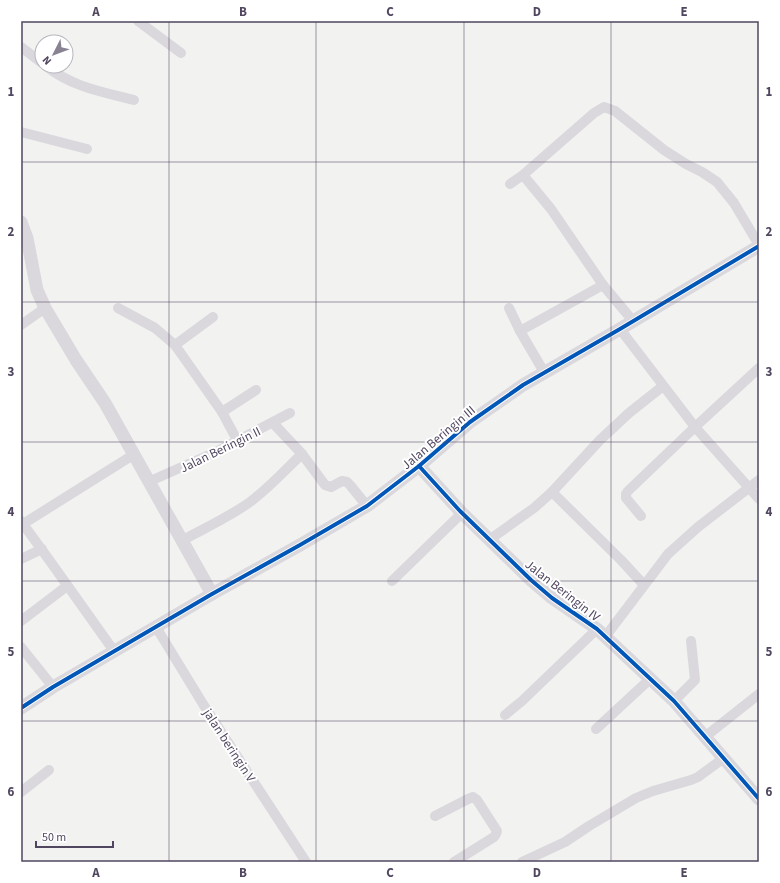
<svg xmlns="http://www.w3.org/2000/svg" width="780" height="883" viewBox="0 0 780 883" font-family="'Source Sans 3',sans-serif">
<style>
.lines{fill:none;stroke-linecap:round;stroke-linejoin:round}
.minor{stroke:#dad8dd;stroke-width:10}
.tertiary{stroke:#dad8dd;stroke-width:13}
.cycleway-casing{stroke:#fff;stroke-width:6}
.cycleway{stroke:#0057b8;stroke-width:4}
.grid{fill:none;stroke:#50465f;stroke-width:1;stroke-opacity:0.55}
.labels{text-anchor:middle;stroke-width:4;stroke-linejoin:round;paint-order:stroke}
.street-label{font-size:13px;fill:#50465f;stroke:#fff}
.neatline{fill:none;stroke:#50465f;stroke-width:1.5}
.grid-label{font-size:13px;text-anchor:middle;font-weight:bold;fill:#50465f}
</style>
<rect width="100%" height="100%" fill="#f2f2f1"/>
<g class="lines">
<!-- minor -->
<g class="minor">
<path d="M 138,21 L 181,53"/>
<path d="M 21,47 L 42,63"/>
<path d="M 46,66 C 72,87 103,92 134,100"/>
<path d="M 21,132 L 87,149"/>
<path d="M 523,175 L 551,209 L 603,285 L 633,321"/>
<path d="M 510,184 L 523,175 L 594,113 L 604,107 L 615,111 L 664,150 L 686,164 L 702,172 L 717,182 L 734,203 L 759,245"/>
<path d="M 118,308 L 155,328 L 175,345 L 222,412 L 237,440"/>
<path d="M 509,308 L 520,331"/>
<path d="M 21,325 L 45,308"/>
<path d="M 620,329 L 695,427 L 759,499"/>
<path d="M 175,345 L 213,317"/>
<path d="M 544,372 L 520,331 L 603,285"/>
<path d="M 222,412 L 256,390"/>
<path d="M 273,423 L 302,454 L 325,485 L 331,487 L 342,481 L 347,482 L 350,485 L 367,506"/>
<path d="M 148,482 L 218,451 L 290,413"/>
<path d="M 641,516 L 626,498 L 626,494 L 628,491 L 695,427 L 759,368"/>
<path d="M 21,521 L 23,524 L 133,455"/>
<path d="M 23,524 C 54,566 84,609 114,651"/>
<path d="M 183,540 C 205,528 229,517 250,502 C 269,488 285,470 302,454"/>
<path d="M 489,540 L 534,508 L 552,492"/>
<path d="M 21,559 L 42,549"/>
<path d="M 392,581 L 462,513"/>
<path d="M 644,585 L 621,560 L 552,492 L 600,440 L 629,413 L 663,386"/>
<path d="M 21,621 L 67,586"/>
<path d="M 156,627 L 203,704 L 306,862"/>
<path d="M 605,637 L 668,554 L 698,527 L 759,480"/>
<path d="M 21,647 L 53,687"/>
<path d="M 674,701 L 695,680 L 691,641"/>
<path d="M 505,715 L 522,701 L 597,629"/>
<path d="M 596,729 L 650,679"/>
<path d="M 706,736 L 759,694"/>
<path d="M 21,792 L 49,770"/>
<path d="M 435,816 L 468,799 L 473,797 L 477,800 L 497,831 L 496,834 L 494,837 L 454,862"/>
<path d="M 522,862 L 565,842 L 589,826 L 636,798 L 653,791 L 691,780 L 698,777 L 724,758"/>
</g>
<!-- tertiary -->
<g class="tertiary">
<path d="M 21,222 L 27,238 L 37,290 L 45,308 L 76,360 L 105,403 L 212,594"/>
<path d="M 419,466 L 460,511 L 531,580 L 552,598 L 597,629 L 674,701 L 759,799"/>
<path d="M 21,708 L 53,687 L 212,594 L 300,545 L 367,506 L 419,466 L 470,422 L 523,385 L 620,329 L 759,246"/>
</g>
<!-- cycleway casing -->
<g class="cycleway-casing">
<g id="cycleway">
<path d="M 419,466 L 460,511 L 531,580 L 552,598 L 597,629 L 674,701 L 759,799"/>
<path d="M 21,708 L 53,687 L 212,594 L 300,545 L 367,506 L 419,466 L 470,422 L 523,385 L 620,329 L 759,246"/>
</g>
</g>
<!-- cycleway -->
<use href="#cycleway" class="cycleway"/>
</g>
<!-- grid -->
<path class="grid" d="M 169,21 L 169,862M 316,21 L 316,862M 464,21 L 464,862M 611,21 L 611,862M 21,162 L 759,162M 21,302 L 759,302M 21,442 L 759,442M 21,581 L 759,581M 21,721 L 759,721"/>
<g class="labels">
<!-- street labels -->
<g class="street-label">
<text transform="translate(438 437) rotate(-40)" y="5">Jalan Beringin III</text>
<text transform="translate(220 449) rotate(-26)" y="5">Jalan Beringin II</text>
<text transform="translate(563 590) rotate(38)" y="5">Jalan Beringin IV</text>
<text transform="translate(230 745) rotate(57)" y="5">jalan beringin V</text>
</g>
</g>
<!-- border -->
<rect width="780" height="883" fill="none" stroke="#ffffff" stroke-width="44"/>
<!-- north arrow -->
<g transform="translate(54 54) rotate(228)"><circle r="19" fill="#ffffff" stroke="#b9b5bf"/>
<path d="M0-3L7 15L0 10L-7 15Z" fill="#898292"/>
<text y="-6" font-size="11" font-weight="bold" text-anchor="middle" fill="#50465f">N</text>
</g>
<!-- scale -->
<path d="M36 841v6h77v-6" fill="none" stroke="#50465f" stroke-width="2"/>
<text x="42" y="841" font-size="12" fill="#50465f" stroke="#ffffff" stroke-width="3" paint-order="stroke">50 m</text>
<rect x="22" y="22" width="736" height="839" class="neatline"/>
<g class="grid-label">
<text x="96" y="16">A</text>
<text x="243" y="16">B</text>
<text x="390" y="16">C</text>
<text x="537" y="16">D</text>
<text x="684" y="16">E</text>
<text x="11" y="96">1</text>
<text x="769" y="96">1</text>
<text x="11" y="236">2</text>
<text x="769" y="236">2</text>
<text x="11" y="376">3</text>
<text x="769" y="376">3</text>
<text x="11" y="516">4</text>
<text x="769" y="516">4</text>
<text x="11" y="656">5</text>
<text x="769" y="656">5</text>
<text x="11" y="796">6</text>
<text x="769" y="796">6</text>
<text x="96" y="877">A</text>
<text x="243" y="877">B</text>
<text x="390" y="877">C</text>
<text x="537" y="877">D</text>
<text x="684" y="877">E</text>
</g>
</svg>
